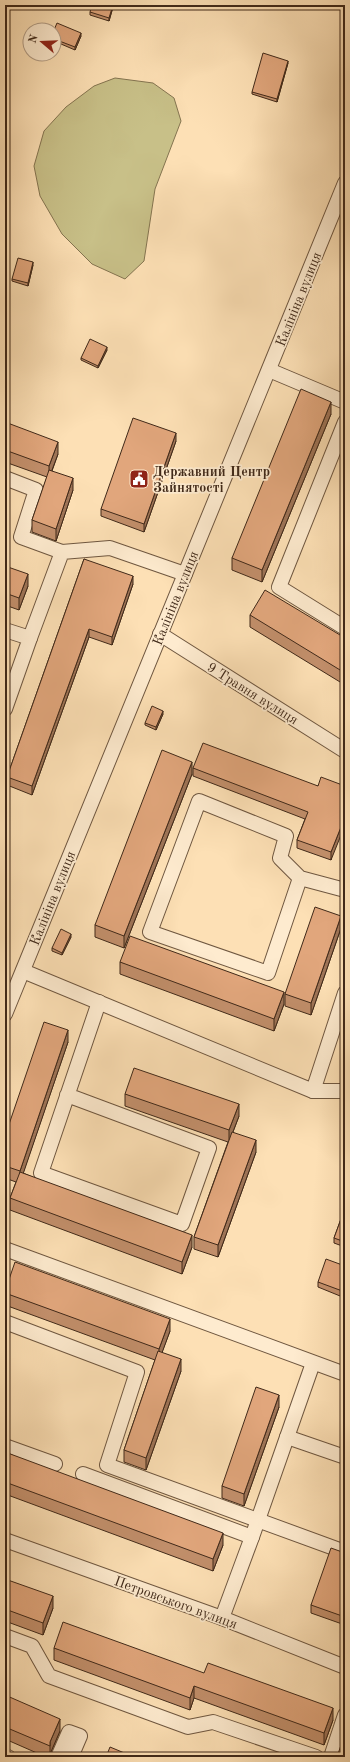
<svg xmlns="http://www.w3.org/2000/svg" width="350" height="1762" viewBox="0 0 350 1762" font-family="'Old Standard TT',serif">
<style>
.green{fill:#c8c088;stroke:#847450}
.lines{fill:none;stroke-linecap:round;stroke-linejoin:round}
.minor-casing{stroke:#6f5740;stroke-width:16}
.minor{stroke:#feebcf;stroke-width:14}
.wall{fill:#c28f6b;stroke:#402919}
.shaded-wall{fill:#9e7457;stroke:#402919}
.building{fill:#e1a67c;stroke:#402919}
.labels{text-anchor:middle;stroke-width:3.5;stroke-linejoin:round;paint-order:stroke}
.street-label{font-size:14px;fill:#402919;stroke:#feebcf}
.poi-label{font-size:14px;font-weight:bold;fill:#402919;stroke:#feebcf;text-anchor:start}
</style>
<rect width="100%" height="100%" fill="#fde0b5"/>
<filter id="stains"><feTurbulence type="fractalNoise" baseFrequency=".005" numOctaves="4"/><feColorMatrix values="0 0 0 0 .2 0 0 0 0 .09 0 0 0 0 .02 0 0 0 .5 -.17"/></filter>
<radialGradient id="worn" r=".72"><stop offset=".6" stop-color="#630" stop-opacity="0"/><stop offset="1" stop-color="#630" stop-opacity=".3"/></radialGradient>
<!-- green -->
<path class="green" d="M 115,78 L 153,83 L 174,98 L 181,121 L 155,189 L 144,261 L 125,279 L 92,264 L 62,234 L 40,196 L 34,166 L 44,131 L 66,107 L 94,86 Z"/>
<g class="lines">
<!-- minor casing -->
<g class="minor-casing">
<g id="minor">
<path d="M 269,370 L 345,402"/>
<path d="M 345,422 L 279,587 L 345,628"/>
<path d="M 5,478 L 36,490 L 21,537 L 62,552"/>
<path d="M 5,630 L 30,638 L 5,709"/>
<path d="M 160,634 L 345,751"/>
<path d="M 30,638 L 62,552 L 110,548 L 185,574"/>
<path d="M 300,878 L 268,973 L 150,932 L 199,801 L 286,836 L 280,858 L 300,878 L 345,890"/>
<path d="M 23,971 L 313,1091 L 345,993"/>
<path d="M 5,1014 L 345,183"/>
<path d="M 313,1091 L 345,1091"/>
<path d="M 67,1095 L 209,1148 L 182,1224 L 41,1173 L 99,1002"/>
<path d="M 5,1249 L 345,1374"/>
<path d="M 5,1322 L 137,1372 L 107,1465 L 345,1552"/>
<path d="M 287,1437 L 345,1457"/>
<path d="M 5,1446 L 55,1464"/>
<path d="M 83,1474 L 252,1537"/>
<path d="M 5,1540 L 222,1618 L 345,1667"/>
<path d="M 222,1618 L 252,1537 L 313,1363"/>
<path d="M 5,1636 L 32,1646 L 49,1676 L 188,1727 L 213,1722 L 316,1757"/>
<path d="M 5,1756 L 8,1757"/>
<path d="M 58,1757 L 69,1732 L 80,1736 L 71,1757"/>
<path d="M 331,1757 L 345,1715"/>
</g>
</g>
<!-- minor -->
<use href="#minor" class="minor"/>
</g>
<!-- wall -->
<g class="wall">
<path d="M 113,7 L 109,21 L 90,15 L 90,12 Z"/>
<path d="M 54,30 L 81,36 L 75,50 L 54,41 Z"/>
<path d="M 288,63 L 277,102 L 252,94 L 252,92 Z"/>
<path d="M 33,265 L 28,286 L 12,281 L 12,279 Z"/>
<path d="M 107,350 L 98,368 L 81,360 L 81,358 Z"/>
<path d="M 331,414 L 262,582 L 232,570 L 232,558 Z"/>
<path d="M 5,422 L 58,454 L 52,471 L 73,490 L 56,541 L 32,532 L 32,520 L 47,477 L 5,462 Z"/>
<path d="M 176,441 L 144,532 L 101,516 L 101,509 Z"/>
<path d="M 84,559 L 133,584 L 112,645 L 89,637 L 32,795 L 7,785 L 7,777 Z"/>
<path d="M 5,566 L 28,586 L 19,610 L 5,605 Z"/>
<path d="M 250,615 L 345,638 L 345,685 L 250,627 Z"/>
<path d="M 163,714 L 156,730 L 145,725 L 145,723 Z"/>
<path d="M 193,768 L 318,786 L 345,786 L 331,860 L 297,848 L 297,840 L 305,819 L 193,776 Z"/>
<path d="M 192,774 L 124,948 L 95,937 L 95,925 Z"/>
<path d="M 341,928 L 311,1015 L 285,1006 L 285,994 Z"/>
<path d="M 71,937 L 62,955 L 52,951 L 52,948 Z"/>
<path d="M 120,962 L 284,1004 L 274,1031 L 120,974 Z"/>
<path d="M 68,1042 L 23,1173 L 192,1247 L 182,1274 L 10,1210 L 10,1198 L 16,1182 L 5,1178 L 5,1136 Z"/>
<path d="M 125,1094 L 239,1116 L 233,1132 L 256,1152 L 218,1257 L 194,1249 L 194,1237 L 228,1142 L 125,1106 Z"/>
<path d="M 345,1208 L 345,1247 L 334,1243 L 334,1238 Z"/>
<path d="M 345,1266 L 345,1298 L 318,1287 L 318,1282 Z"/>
<path d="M 5,1291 L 170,1331 L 162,1352 L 181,1371 L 146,1470 L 124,1462 L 124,1450 L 155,1360 L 5,1305 Z"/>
<path d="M 279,1407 L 244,1506 L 222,1498 L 222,1486 Z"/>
<path d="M 5,1452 L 223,1545 L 213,1571 L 5,1494 Z"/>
<path d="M 345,1553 L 345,1625 L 311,1613 L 311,1605 Z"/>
<path d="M 5,1579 L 53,1608 L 43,1635 L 5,1621 Z"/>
<path d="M 54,1648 L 333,1720 L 324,1745 L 194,1698 L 190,1710 L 54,1660 Z"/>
<path d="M 5,1695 L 60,1731 L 50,1754 L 50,1757 L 46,1757 L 5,1739 Z"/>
</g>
<!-- shaded-wall -->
<g class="shaded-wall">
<path d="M 113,5 L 113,7 L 109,21 L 109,18 Z"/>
<path d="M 81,33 L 81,36 L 75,50 L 75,47 Z"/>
<path d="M 288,61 L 288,63 L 277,102 L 277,99 Z"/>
<path d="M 33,262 L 33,265 L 28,286 L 28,283 Z"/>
<path d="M 107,347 L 107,350 L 98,368 L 98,366 Z"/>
<path d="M 331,402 L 331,414 L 262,582 L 262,570 Z"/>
<path d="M 176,433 L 176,441 L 144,532 L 144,524 Z"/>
<path d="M 58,442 L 58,454 L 49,478 L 49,466 Z"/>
<path d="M 73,478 L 73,490 L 56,541 L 56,529 Z"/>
<path d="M 28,574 L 28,586 L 19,610 L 19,598 Z"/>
<path d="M 133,576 L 133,584 L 112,645 L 112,637 Z"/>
<path d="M 89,629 L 89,637 L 32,795 L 32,786 Z"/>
<path d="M 163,711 L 163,714 L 156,730 L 156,727 Z"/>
<path d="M 192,762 L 192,774 L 124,948 L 124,936 Z"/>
<path d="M 345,817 L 345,825 L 331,860 L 331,852 Z"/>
<path d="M 341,916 L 341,928 L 311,1015 L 311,1003 Z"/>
<path d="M 71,934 L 71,937 L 62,955 L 62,953 Z"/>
<path d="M 284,992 L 284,1004 L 274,1031 L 274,1019 Z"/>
<path d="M 68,1030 L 68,1042 L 20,1183 L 20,1171 Z"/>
<path d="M 239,1104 L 239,1116 L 229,1142 L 229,1130 Z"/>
<path d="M 256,1140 L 256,1152 L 218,1257 L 218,1245 Z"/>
<path d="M 192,1235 L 192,1247 L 182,1274 L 182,1262 Z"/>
<path d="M 170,1319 L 170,1331 L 159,1361 L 159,1349 Z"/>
<path d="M 181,1359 L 181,1371 L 146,1470 L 146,1458 Z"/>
<path d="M 279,1395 L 279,1407 L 244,1506 L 244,1494 Z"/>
<path d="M 223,1533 L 223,1545 L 213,1571 L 213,1559 Z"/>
<path d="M 53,1596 L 53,1608 L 43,1635 L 43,1623 Z"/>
<path d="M 194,1686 L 194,1698 L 190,1710 L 190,1698 Z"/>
<path d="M 333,1708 L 333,1720 L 324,1745 L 324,1733 Z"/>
<path d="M 60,1719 L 60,1731 L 50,1754 L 50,1757 L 50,1742 Z"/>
</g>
<!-- building -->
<g class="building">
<path d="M 92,5 L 113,5 L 109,18 L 90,12 Z"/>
<path d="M 57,23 L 81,33 L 75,47 L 54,39 L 54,30 Z"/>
<path d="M 263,53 L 288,61 L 277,99 L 252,92 Z"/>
<path d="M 18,258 L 33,262 L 28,283 L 12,279 Z"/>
<path d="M 90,339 L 107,347 L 98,366 L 81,358 Z"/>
<path d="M 301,389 L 331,402 L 262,570 L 232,558 Z"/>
<path d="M 133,418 L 176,433 L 144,524 L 101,509 Z"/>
<path d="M 5,422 L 58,442 L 49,466 L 5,450 Z"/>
<path d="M 49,470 L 73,478 L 56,529 L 32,520 Z"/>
<path d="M 84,559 L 133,576 L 112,637 L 89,629 L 32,786 L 7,777 Z"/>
<path d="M 5,566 L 28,574 L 19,598 L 5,593 Z"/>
<path d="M 265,590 L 345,638 L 345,673 L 250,615 Z"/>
<path d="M 152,706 L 163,711 L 156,727 L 145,723 Z"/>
<path d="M 203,743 L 318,786 L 321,777 L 345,786 L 345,817 L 331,852 L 297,840 L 308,812 L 193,768 Z"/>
<path d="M 162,750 L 192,762 L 124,936 L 95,925 Z"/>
<path d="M 315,907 L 341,916 L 311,1003 L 285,994 Z"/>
<path d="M 61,929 L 71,934 L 62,953 L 52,948 Z"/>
<path d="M 130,936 L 284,992 L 274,1019 L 120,962 Z"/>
<path d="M 44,1022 L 68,1030 L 20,1171 L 5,1166 L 5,1136 Z"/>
<path d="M 134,1068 L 239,1104 L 229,1130 L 125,1094 Z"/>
<path d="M 232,1132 L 256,1140 L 218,1245 L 194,1237 Z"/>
<path d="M 20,1172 L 192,1235 L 182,1262 L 10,1198 Z"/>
<path d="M 345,1208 L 345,1242 L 334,1238 Z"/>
<path d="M 326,1259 L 345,1266 L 345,1292 L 318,1282 Z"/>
<path d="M 15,1262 L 170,1319 L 159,1349 L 5,1293 L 5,1291 Z"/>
<path d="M 158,1351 L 181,1359 L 146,1458 L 124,1450 Z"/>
<path d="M 256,1387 L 279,1395 L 244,1494 L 222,1486 Z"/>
<path d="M 5,1452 L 223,1533 L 213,1559 L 5,1482 Z"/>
<path d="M 331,1548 L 345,1553 L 345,1617 L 311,1605 Z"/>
<path d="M 5,1579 L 53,1596 L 43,1623 L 5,1609 Z"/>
<path d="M 63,1622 L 204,1673 L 208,1663 L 333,1708 L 324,1733 L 194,1686 L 190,1698 L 54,1648 Z"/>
<path d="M 5,1695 L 60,1719 L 50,1742 L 50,1746 L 5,1727 Z"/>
<path d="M 343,1739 L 345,1740 L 345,1757 L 337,1757 Z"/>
<path d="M 110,1747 L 134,1757 L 106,1757 Z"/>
</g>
<!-- icons -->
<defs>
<g id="civic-square" transform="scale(1)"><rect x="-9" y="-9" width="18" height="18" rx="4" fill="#8f2418" stroke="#feebcf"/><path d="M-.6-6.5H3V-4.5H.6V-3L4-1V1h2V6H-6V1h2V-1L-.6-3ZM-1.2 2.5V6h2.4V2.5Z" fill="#fff"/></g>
</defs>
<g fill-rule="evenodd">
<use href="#civic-square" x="139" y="479"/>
</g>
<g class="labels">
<!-- street labels -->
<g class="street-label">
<text transform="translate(298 299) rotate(-68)" y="5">Калініна вулиця</text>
<text transform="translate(175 598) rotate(-68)" y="5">Калініна вулиця</text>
<text transform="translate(253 693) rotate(32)" y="5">9 Травня вулиця</text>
<text transform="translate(52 898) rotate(-68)" y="5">Калініна вулиця</text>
<text transform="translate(176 1602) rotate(20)" y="5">Петровського вулиця</text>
</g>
<!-- poi labels -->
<g class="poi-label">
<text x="153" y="476">Державний Центр<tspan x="153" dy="16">Зайнятості</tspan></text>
</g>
</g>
<!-- margin -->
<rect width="350" height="1762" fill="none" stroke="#fde0b5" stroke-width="20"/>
<rect x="6" y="6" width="338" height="1750" fill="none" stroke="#402919" stroke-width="2"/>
<rect x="10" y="10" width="330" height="1742" fill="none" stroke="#402919"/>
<!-- north arrow -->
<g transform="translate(42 42) rotate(289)"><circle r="19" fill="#feebcf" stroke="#b29d86"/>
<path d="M0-3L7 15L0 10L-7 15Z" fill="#8f2418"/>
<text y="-6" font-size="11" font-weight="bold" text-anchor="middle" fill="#402919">N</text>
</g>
<rect width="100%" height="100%" filter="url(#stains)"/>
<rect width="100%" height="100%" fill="url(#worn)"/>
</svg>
